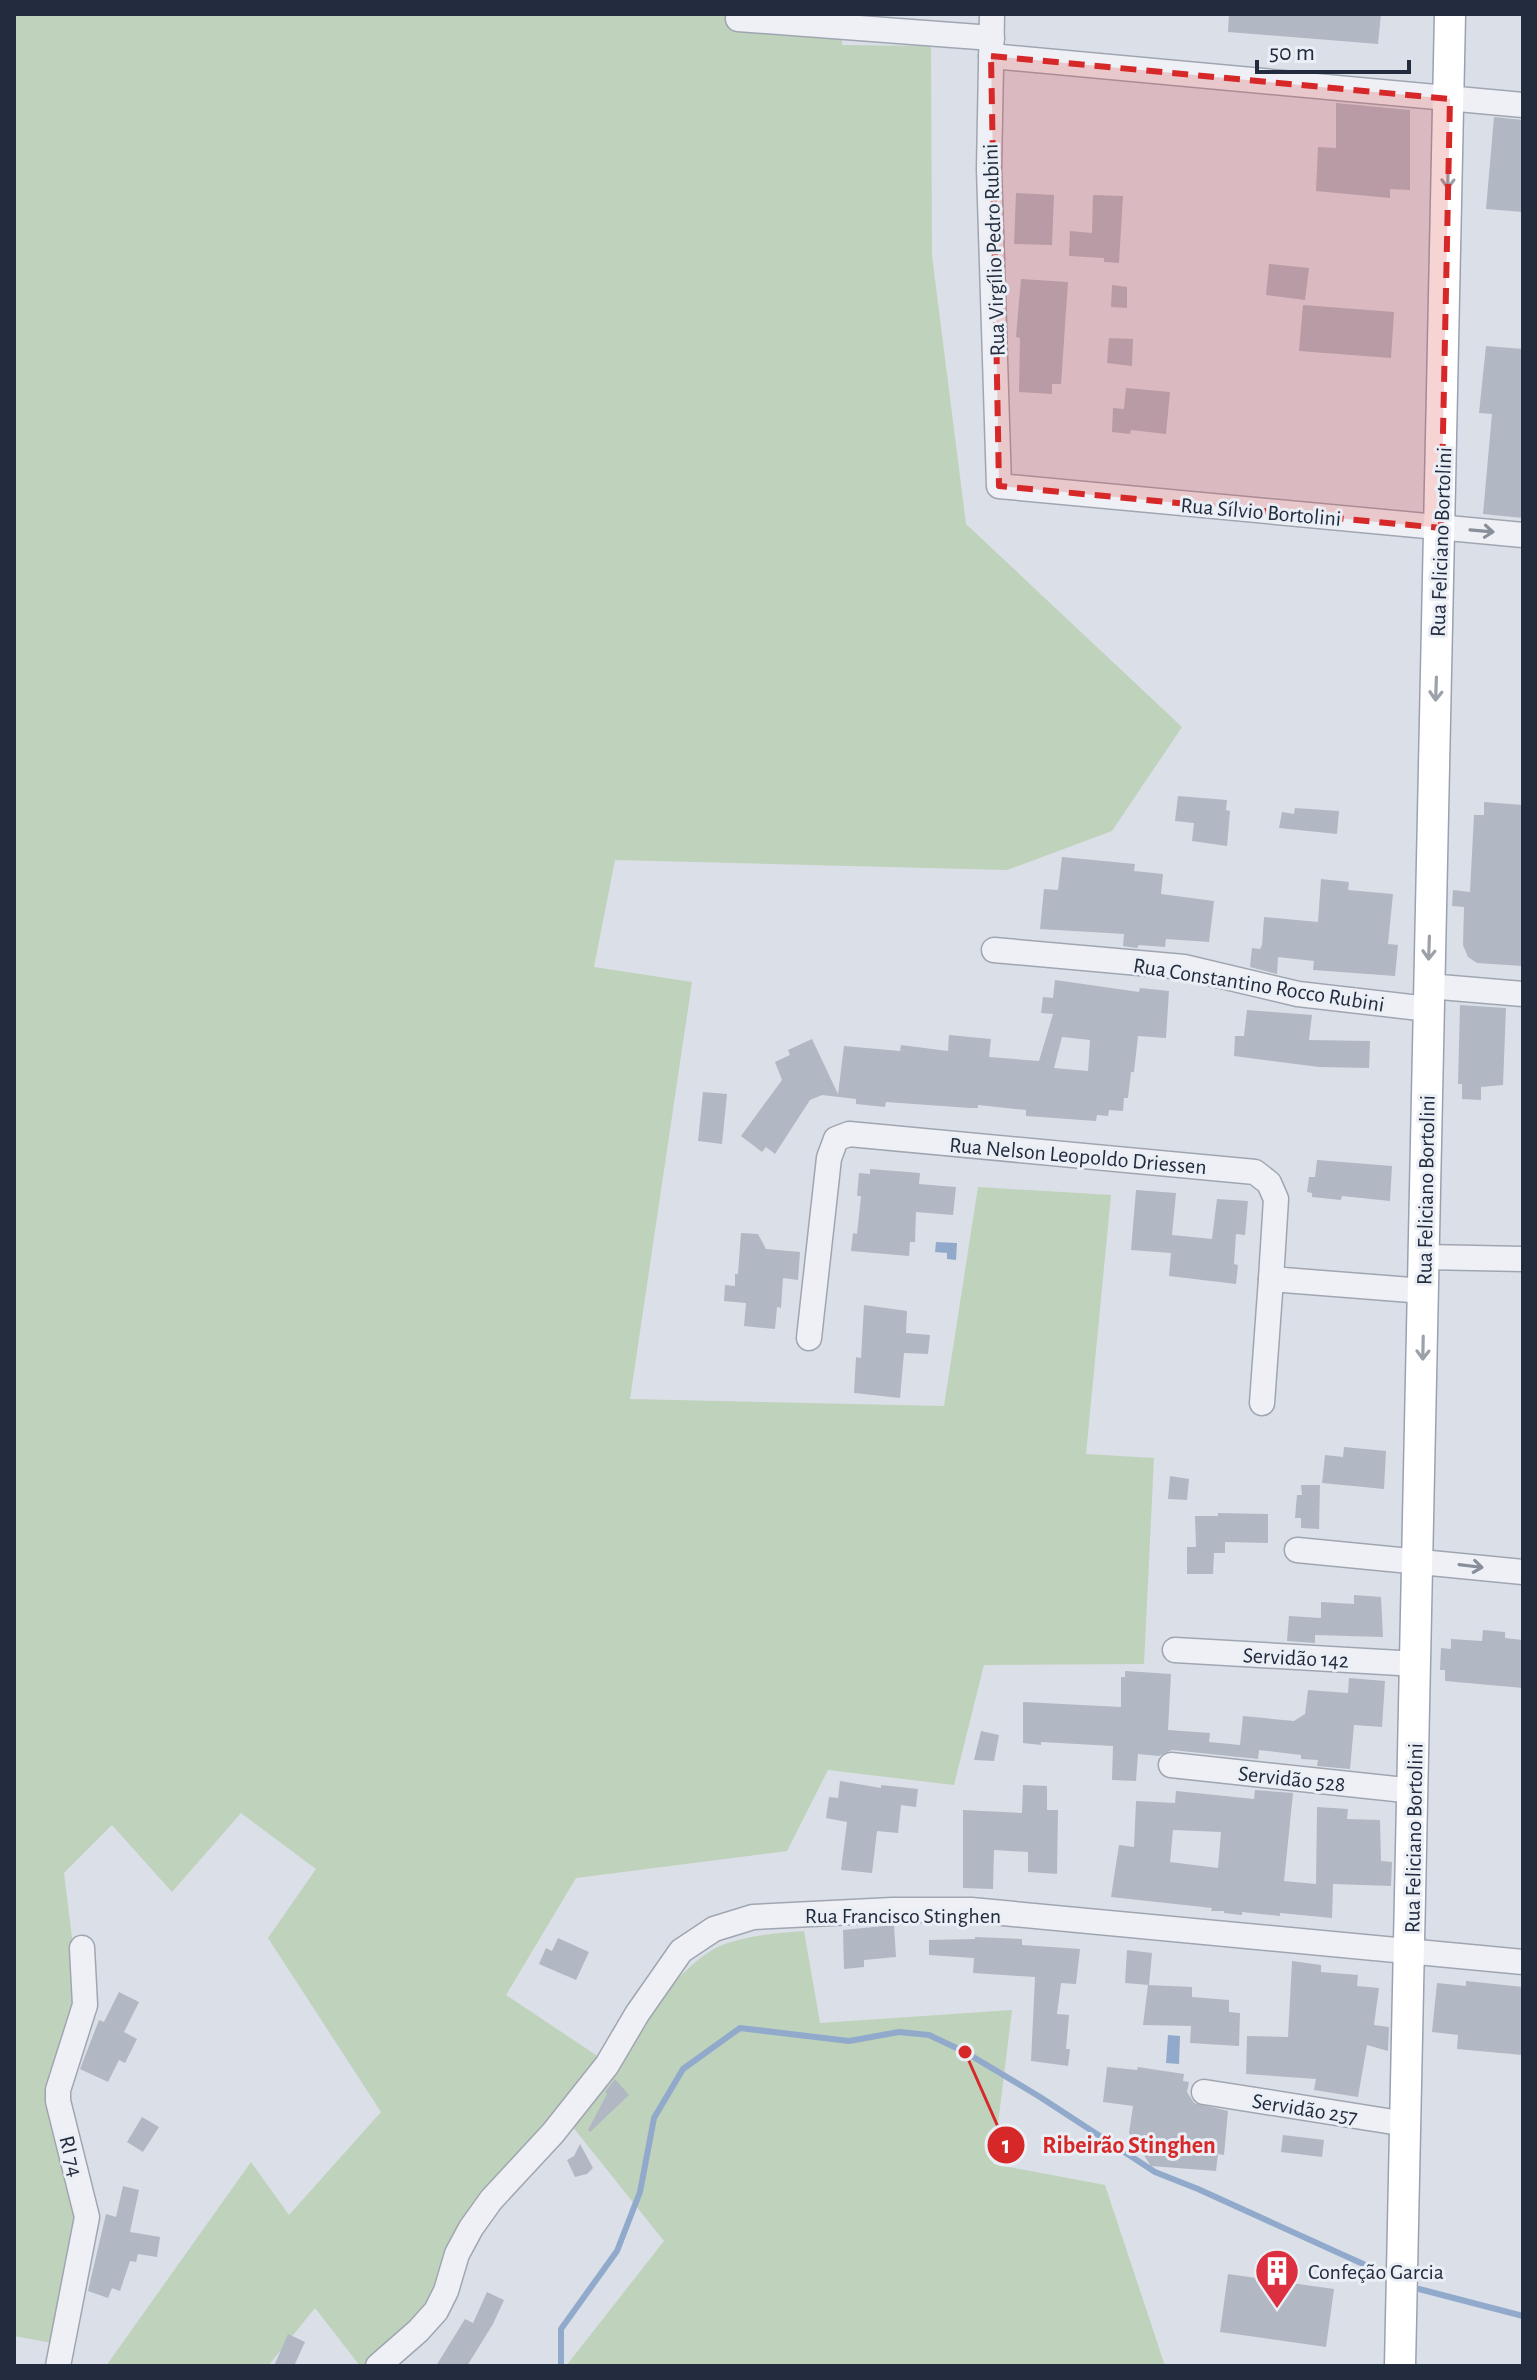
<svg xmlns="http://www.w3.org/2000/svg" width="1537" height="2380" viewBox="0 0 1537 2380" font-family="'Alegreya Sans',sans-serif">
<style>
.green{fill:#bfd2bb}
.water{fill:#91aacc}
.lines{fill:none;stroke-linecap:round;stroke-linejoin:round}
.stream{stroke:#91aacc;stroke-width:6}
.building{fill:#b1b8c4;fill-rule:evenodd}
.minor-casing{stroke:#a0a6b1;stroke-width:27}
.major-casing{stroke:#99a2b4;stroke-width:33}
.minor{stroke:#eef0f5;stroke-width:24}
.major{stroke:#fff;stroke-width:30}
.oneway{stroke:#9ca0a9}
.oneway2{stroke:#888e9a}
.marked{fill:#d62828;fill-opacity:0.2;stroke:#d62828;stroke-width:6;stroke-dasharray:16 10;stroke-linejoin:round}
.labels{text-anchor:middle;stroke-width:6;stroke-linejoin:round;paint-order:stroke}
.street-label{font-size:22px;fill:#232c3f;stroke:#eaeef5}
.poi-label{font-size:22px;fill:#232c3f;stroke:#eaeef5;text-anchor:start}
.leader{fill:none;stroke:#d62828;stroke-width:3}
.callout-dot{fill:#d62828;stroke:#eaeef5;stroke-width:3}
.mark-label{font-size:24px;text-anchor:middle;font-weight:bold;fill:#fff}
.callout-label{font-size:24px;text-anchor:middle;font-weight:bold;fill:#d62828;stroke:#eaeef5;stroke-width:6;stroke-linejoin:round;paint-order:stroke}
</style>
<rect width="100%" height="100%" fill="#dbdfe7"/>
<!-- green -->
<g class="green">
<path d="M 14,14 L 842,14 L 842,45 L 931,46 L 932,256 L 966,524 L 1182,727 L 1112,831 L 1007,870 L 615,860 L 594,967 L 692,982 L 630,1399 L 944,1406 L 978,1187 L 1111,1195 L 1086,1454 L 1154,1458 L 1144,1664 L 984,1665 L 954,1785 L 828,1770 L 787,1851 L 576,1878 L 506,1995 L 599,2057 L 442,2288 L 413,2322 L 365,2366 L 360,2366 L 315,2308 L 268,2366 L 106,2366 L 251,2162 L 289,2215 L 381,2112 L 268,1938 L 316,1869 L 241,1813 L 172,1892 L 112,1825 L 64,1873 L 79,1994 L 52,2093 L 81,2214 L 58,2344 L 14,2336 Z"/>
<path d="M 804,1931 L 820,2023 L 1012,2010 L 993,2164 L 1105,2185 L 1165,2366 L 566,2366 L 664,2241 L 572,2126 C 606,2076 670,1964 725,1944 C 751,1935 777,1933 804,1931 Z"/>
</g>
<!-- water -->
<g class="water">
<path d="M 936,1242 L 957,1243 L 956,1260 L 947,1259 L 947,1253 L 935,1252 Z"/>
<path d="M 1168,2035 L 1180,2036 L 1179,2064 L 1166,2063 Z"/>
</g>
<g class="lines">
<!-- stream -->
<g class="stream">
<path d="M 1419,2289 L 1523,2316"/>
<path d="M 561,2366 L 561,2329 L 617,2251 L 640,2192 L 654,2118 L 683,2069 L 740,2028 L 849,2041 L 899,2032 L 929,2035 L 965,2052 L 1040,2097 L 1155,2172 L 1198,2189 L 1372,2268"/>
</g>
</g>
<!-- building -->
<g class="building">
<path d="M 1229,14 L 1381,14 L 1378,44 L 1228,32 Z"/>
<path d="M 1336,103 L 1410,110 L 1410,190 L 1390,189 L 1390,198 L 1316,191 L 1318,147 L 1336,148 Z"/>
<path d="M 1494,117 L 1523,120 L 1523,212 L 1486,209 Z"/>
<path d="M 1016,193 L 1054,195 L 1052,245 L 1014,244 Z"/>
<path d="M 1093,195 L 1123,196 L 1119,263 L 1104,262 L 1104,258 L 1069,256 L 1070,231 L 1092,233 Z"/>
<path d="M 1269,264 L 1309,268 L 1305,300 L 1266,295 Z"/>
<path d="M 1021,279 L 1068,282 L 1061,384 L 1052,384 L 1052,394 L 1019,392 L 1020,338 L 1016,337 Z"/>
<path d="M 1112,285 L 1127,287 L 1127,308 L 1111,307 Z"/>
<path d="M 1303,305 L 1394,312 L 1391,358 L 1299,351 Z"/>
<path d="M 1109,338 L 1133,339 L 1132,366 L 1107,363 Z"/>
<path d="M 1486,346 L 1523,349 L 1523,518 L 1483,514 L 1492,414 L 1479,413 Z"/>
<path d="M 1126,388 L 1170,392 L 1166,434 L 1131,430 L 1130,434 L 1112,432 L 1113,408 L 1124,409 Z"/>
<path d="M 1178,796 L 1227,800 L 1226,810 L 1230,811 L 1227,846 L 1192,841 L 1194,823 L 1175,821 Z"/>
<path d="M 1484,802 L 1523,805 L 1523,966 L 1477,963 L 1468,957 L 1463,945 L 1464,907 L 1452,906 L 1453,890 L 1470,892 L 1474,815 L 1484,815 Z"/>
<path d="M 1295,808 L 1339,811 L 1337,834 L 1279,828 L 1282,812 L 1294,814 Z"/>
<path d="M 1062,857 L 1135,864 L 1134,871 L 1163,874 L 1161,894 L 1214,901 L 1209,942 L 1166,939 L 1165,947 L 1139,945 L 1137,948 L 1123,946 L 1124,934 L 1040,929 L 1044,889 L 1058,890 Z"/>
<path d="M 1321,879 L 1349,882 L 1348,890 L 1393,894 L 1388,944 L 1398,945 L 1395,976 L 1313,970 L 1314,961 L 1278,957 L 1277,974 L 1250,967 L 1252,948 L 1260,949 L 1262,945 L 1264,917 L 1318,922 Z"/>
<path d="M 1055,980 L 1139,992 L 1140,988 L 1169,991 L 1166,1038 L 1138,1036 L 1134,1072 L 1131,1072 L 1128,1098 L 1124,1098 L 1123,1111 L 1109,1110 L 1108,1116 L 1097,1115 L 1096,1121 L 1026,1116 L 1026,1110 L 978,1105 L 978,1108 L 970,1108 L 886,1102 L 885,1107 L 856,1104 L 856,1099 L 822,1095 L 810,1100 L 775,1154 L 766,1147 L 762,1152 L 741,1136 L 782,1080 L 775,1062 L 790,1055 L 788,1050 L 812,1039 L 838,1094 L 844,1046 L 900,1051 L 901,1045 L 948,1051 L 949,1035 L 991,1039 L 989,1057 L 1039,1061 L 1053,1014 L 1041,1013 L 1043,997 L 1053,998 ZM 1062,1037 L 1090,1040 L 1088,1071 L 1054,1068 Z"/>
<path d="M 1460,1005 L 1506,1008 L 1503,1085 L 1481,1087 L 1481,1100 L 1462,1099 L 1462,1084 L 1458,1084 Z"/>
<path d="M 1247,1010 L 1312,1015 L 1309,1040 L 1370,1041 L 1369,1068 L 1319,1067 L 1234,1056 L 1235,1036 L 1244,1036 Z"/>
<path d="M 703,1092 L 727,1094 L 722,1144 L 698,1141 Z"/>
<path d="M 1317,1160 L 1392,1166 L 1390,1201 L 1342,1196 L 1341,1200 L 1312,1197 L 1312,1193 L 1307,1192 L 1309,1177 L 1315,1177 Z"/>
<path d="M 870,1169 L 920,1173 L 919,1184 L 956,1187 L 953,1215 L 916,1212 L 915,1242 L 910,1242 L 909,1256 L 851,1251 L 853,1233 L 857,1234 L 861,1196 L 857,1196 L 859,1173 L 870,1174 Z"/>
<path d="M 1136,1190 L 1176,1193 L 1172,1235 L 1212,1239 L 1217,1199 L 1248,1201 L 1245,1235 L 1236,1234 L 1234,1264 L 1238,1265 L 1236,1284 L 1169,1276 L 1171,1253 L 1131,1250 Z"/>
<path d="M 741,1233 L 758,1234 L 766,1249 L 800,1252 L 798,1280 L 783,1278 L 781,1308 L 777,1307 L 775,1329 L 744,1326 L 746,1303 L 724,1301 L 725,1285 L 735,1286 L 735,1274 L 738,1274 Z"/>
<path d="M 864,1305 L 907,1311 L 906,1333 L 930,1335 L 928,1354 L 904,1353 L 900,1398 L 854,1393 L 856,1357 L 861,1358 Z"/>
<path d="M 1344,1447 L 1386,1451 L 1384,1489 L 1322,1483 L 1325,1455 L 1343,1457 Z"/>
<path d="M 1170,1476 L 1189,1479 L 1187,1500 L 1168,1499 Z"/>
<path d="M 1301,1485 L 1320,1485 L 1319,1529 L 1301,1528 L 1301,1518 L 1295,1518 L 1297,1495 L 1302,1495 Z"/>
<path d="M 1218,1513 L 1268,1514 L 1268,1543 L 1225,1542 L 1225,1553 L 1214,1553 L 1213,1574 L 1187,1574 L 1187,1547 L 1196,1547 L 1195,1516 L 1218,1516 Z"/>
<path d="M 1354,1595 L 1381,1597 L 1383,1637 L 1315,1635 L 1315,1643 L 1287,1641 L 1289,1616 L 1321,1618 L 1321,1602 L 1354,1604 Z"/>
<path d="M 1483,1630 L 1505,1632 L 1505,1638 L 1523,1640 L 1523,1688 L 1445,1681 L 1445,1670 L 1440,1670 L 1441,1648 L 1451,1649 L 1451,1639 L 1482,1641 Z"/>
<path d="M 1125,1671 L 1171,1674 L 1168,1730 L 1210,1733 L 1209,1742 L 1240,1745 L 1243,1716 L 1294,1721 L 1305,1714 L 1308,1690 L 1348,1693 L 1349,1678 L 1385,1681 L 1382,1727 L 1354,1725 L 1350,1769 L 1317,1766 L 1318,1760 L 1301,1759 L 1301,1755 L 1259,1750 L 1258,1759 L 1172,1750 L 1159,1756 L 1138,1754 L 1136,1781 L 1112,1780 L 1113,1746 L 1041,1742 L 1041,1745 L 1023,1743 L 1023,1702 L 1121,1707 L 1121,1677 L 1125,1677 Z"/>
<path d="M 981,1731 L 999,1735 L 994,1761 L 974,1760 Z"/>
<path d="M 840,1781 L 881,1788 L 881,1785 L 918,1789 L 916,1807 L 901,1805 L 898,1833 L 877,1831 L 872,1873 L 841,1870 L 847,1822 L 826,1818 L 829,1797 L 838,1798 Z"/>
<path d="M 1023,1785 L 1047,1786 L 1047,1810 L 1058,1810 L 1057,1874 L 1028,1872 L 1028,1852 L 994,1850 L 993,1889 L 963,1888 L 963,1810 L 1022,1813 Z"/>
<path d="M 1255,1790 L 1293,1793 L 1284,1881 L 1316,1884 L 1317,1807 L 1348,1809 L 1347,1819 L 1380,1820 L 1381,1861 L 1392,1862 L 1391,1886 L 1333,1884 L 1332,1918 L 1280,1913 L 1280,1916 L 1242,1912 L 1242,1915 L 1224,1913 L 1224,1911 L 1211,1911 L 1212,1908 L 1111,1897 L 1119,1845 L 1134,1847 L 1136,1801 L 1175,1803 L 1176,1791 L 1254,1799 ZM 1173,1830 L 1221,1832 L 1218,1868 L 1170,1862 Z"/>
<path d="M 894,1925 L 896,1957 L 864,1960 L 864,1967 L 844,1969 L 843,1930 Z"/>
<path d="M 975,1937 L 1022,1939 L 1022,1945 L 1080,1949 L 1076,1984 L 1061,1983 L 1057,2014 L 1069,2015 L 1066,2049 L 1070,2049 L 1068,2066 L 1031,2061 L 1035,1977 L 973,1973 L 974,1958 L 929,1955 L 929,1940 L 975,1939 Z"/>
<path d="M 558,1938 L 589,1952 L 576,1980 L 539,1964 L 546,1948 L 552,1951 Z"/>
<path d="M 1127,1950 L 1152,1953 L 1149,1985 L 1125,1983 Z"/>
<path d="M 1292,1961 L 1321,1965 L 1321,1972 L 1358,1975 L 1357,1986 L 1379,1988 L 1374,2025 L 1389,2027 L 1388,2051 L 1367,2045 L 1358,2097 L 1314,2090 L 1316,2079 L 1246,2074 L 1247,2036 L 1288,2037 Z"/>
<path d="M 1466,1981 L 1523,1987 L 1523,2055 L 1457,2049 L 1458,2035 L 1432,2032 L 1437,1983 L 1466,1986 Z"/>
<path d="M 1148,1985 L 1192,1987 L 1192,1997 L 1229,2000 L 1229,2012 L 1240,2013 L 1239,2046 L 1190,2043 L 1191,2026 L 1143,2025 Z"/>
<path d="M 119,1992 L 139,2002 L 124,2032 L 137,2039 L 125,2063 L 119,2060 L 108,2082 L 80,2069 L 99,2020 L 104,2022 Z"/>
<path d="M 1107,2067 L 1137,2070 L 1138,2067 L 1184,2074 L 1183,2081 L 1189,2082 L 1187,2092 L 1194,2103 L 1228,2111 L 1224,2155 L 1218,2154 L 1216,2171 L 1151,2166 L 1129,2133 L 1133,2106 L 1103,2102 Z"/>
<path d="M 615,2079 L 629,2095 L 590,2132 L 588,2130 L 607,2094 L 605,2092 Z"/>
<path d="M 142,2117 L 159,2127 L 143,2152 L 127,2142 Z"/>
<path d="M 1283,2135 L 1324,2140 L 1322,2157 L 1281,2152 Z"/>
<path d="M 580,2144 L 593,2168 L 587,2174 L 575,2177 L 567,2160 L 574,2156 Z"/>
<path d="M 123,2186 L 139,2190 L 130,2232 L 160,2237 L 157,2257 L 138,2254 L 136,2262 L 130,2261 L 120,2291 L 112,2288 L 108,2298 L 88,2291 L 106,2214 L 116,2217 Z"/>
<path d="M 1228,2274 L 1334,2289 L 1326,2347 L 1220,2332 Z"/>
<path d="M 487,2292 L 504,2300 L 493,2324 L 467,2366 L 436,2366 L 465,2319 L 473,2323 Z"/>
<path d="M 288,2334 L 305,2342 L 294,2366 L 274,2366 Z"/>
</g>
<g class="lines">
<!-- minor casing -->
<g class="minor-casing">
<g id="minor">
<path d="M 992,14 L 989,169 L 999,486 L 1523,535"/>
<path d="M 738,19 L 992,38"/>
<path d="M 991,56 L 1523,105"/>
<path d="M 994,950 L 1184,967 L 1298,994 L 1428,1009"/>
<path d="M 1428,986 L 1523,994"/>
<path d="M 1425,1257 L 1523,1259"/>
<path d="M 809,1338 L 829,1158 L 836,1139 L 849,1134 L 1255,1172 L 1269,1183 L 1276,1199 L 1271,1279 L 1424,1291"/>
<path d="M 1262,1403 L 1271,1279"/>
<path d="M 1297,1550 L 1523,1572"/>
<path d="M 1175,1650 L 1417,1664"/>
<path d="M 1171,1765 L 1414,1791"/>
<path d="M 1204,2092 L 1406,2124"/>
<path d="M 58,2366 L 87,2217 L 58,2101 L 58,2090 L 85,2005 L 82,1948"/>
<path d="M 378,2366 L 418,2331 L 436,2311 L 446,2291 L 457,2254 L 471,2228 L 491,2200 L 553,2133 L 607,2065 L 637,2014 L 681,1951 L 714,1929 L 753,1917 L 892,1910 L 971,1910 L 1523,1962"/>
</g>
</g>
<!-- major casing -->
<g class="major-casing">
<path id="major" d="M 1400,2366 L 1450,14"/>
</g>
<!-- minor -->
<use href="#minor" class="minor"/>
<!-- major -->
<use href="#major" class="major"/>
</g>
<!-- one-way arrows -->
<defs><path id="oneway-shaft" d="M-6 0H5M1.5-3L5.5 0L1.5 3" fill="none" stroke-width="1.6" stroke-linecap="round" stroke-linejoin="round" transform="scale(2)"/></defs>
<g class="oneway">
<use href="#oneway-shaft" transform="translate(1448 177) rotate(91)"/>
<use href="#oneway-shaft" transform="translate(1436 689) rotate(92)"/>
<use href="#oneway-shaft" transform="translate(1429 948) rotate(92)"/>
<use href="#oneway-shaft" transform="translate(1423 1348) rotate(91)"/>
</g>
<g class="oneway2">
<use href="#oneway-shaft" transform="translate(1482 531) rotate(5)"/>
<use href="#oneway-shaft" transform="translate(1471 1566) rotate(7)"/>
</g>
<!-- marked area -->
<path class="marked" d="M 991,56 L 1450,99 L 1441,528 L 999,486 Z"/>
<!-- icons -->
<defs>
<g id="building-pin" transform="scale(2.3)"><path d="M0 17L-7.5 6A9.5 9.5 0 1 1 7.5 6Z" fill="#dc3040" stroke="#eaeef5"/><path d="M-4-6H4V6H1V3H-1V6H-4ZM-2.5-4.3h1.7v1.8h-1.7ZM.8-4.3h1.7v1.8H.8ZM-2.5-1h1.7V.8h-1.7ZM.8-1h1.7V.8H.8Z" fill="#fff"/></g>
</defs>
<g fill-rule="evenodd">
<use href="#building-pin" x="1277" y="2271"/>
</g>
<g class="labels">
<!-- street labels -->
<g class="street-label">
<text transform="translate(993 250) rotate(-92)" y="8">Rua Virgílio Pedro Rubini</text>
<text transform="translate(1261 511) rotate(5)" y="8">Rua Sílvio Bortolini</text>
<text transform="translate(1440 542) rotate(-88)" y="8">Rua Feliciano Bortolini</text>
<text transform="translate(1259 984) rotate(9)" y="8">Rua Constantino Rocco Rubini</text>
<text transform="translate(1078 1155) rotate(5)" y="8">Rua Nelson Leopoldo Driessen</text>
<text transform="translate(1425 1190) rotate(-89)" y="8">Rua Feliciano Bortolini</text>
<text transform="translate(1296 1657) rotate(3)" y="8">Servidão 142</text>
<text transform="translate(1292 1778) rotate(6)" y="8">Servidão 528</text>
<text transform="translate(1413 1838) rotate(-89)" y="8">Rua Feliciano Bortolini</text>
<text x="903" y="1923">Rua Francisco Stinghen</text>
<text transform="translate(1305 2108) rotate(9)" y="8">Servidão 257</text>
<text transform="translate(72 2156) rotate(76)" y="8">RI 74</text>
</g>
<!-- poi labels -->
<g class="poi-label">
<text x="1308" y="2279">Confeção Garcia</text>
</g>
</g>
<!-- callouts -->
<path class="leader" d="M965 2052L1006 2145"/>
<g class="callout-dot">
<circle cx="965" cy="2052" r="8"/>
<circle cx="1006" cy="2145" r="20"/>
</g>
<g class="mark-label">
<text x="1006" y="2153">1</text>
</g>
<g class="callout-label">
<text x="1129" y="2153">Ribeirão Stinghen</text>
</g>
<!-- border -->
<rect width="1537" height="2380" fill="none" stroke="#232c3f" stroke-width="32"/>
<!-- scale -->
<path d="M1257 60v12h152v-12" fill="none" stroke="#232c3f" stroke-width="4"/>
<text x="1269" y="60" font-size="24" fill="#232c3f" stroke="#eaeef5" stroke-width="6" paint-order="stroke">50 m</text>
</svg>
